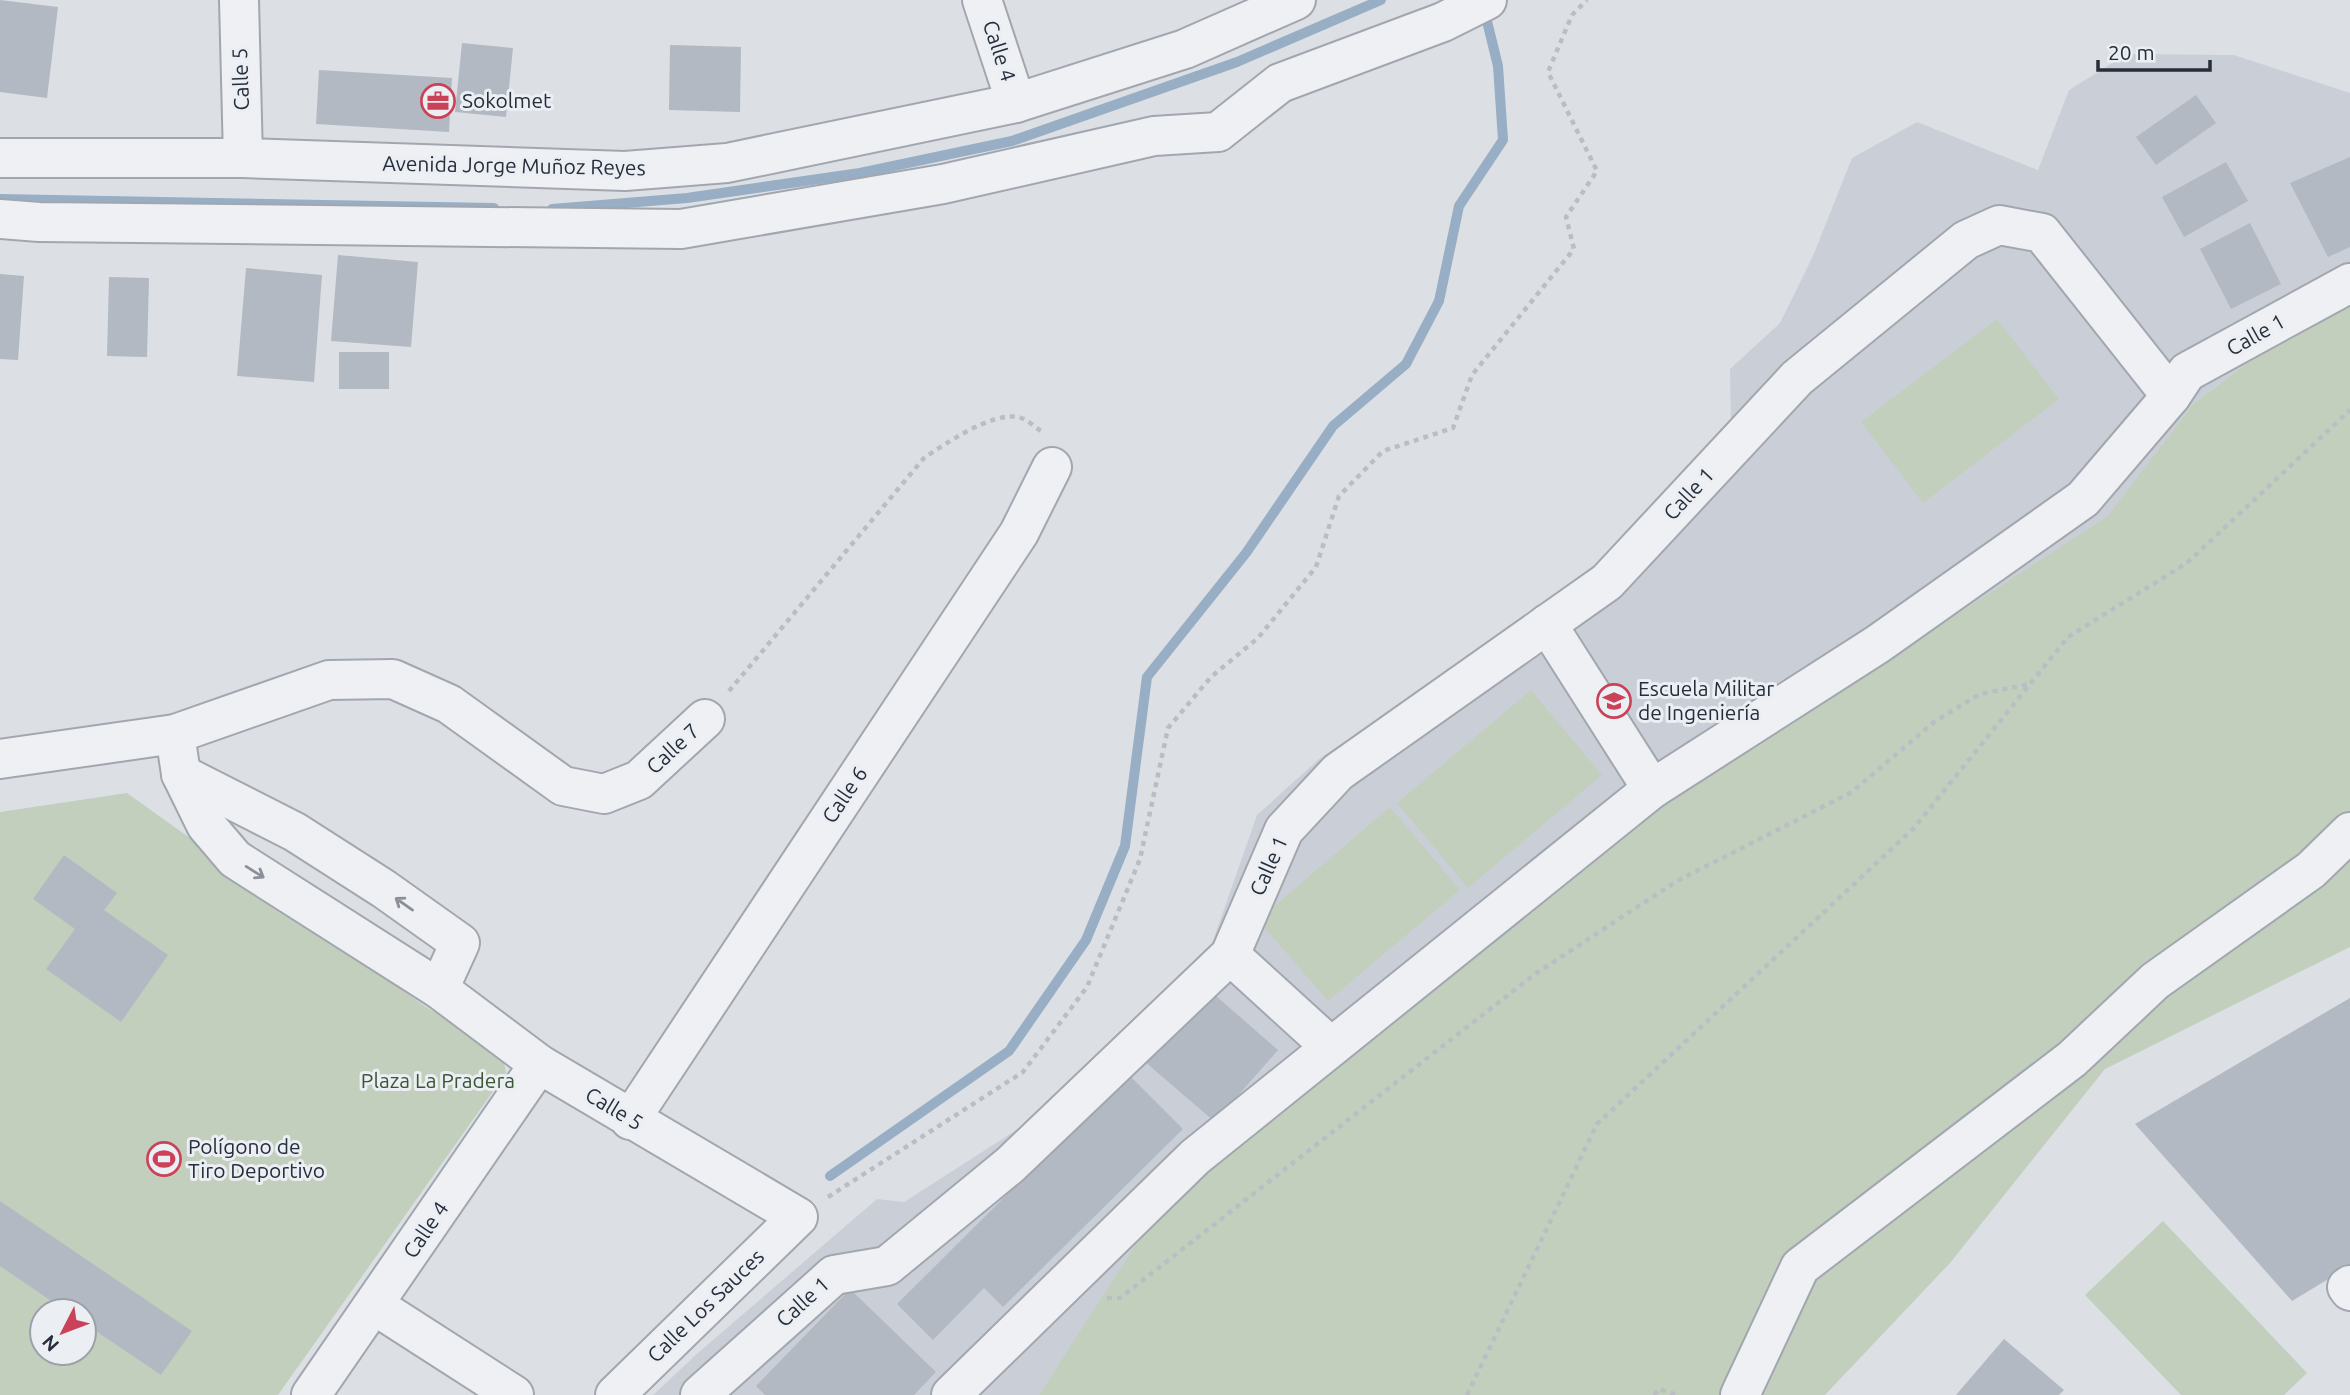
<svg xmlns="http://www.w3.org/2000/svg" width="2350" height="1395" viewBox="0 0 2350 1395" font-family="Ubuntu,sans-serif">
<style>
.built{fill:#cacfd7}
.green{fill:#c2cfbd;fill-rule:evenodd}
.lines{fill:none;stroke-linecap:round;stroke-linejoin:round}
.stream{stroke:#97aec5;stroke-width:10}
.building{fill:#b3b9c2}
.minor-casing{stroke:#a2a7af;stroke-width:42}
.path{stroke:#babec4;stroke-width:4.5;stroke-dasharray:5 5;stroke-linecap:butt}
.minor{stroke:#eef0f4;stroke-width:38}
.oneway{stroke:#8a8f98}
.labels{text-anchor:middle;stroke-width:6;stroke-linejoin:round;paint-order:stroke}
.street-label{font-size:21px;fill:#262e3b;stroke:#ebeef3}
.poi-label{font-size:21px;fill:#262e3b;stroke:#ebeef3;text-anchor:start}
.park-label{font-size:21px;fill:#3b5634;stroke:#ebeef3}
</style>
<rect width="100%" height="100%" fill="#dce0e5"/>
<!-- built -->
<path class="built" d="M 2127,54 L 2234,55 L 2350,93 L 2350,306 L 2246,364 L 2193,404 L 2109,516 L 1654,810 L 1052,1376 L 1039,1395 L 653,1395 L 699,1352 L 877,1199 L 904,1202 L 1035,1118 L 1209,952 L 1257,815 L 1319,759 L 1599,572 L 1731,428 L 1730,369 L 1780,323 L 1813,256 L 1852,158 L 1917,122 L 2038,170 L 2069,90 Z"/>
<!-- green -->
<g class="green">
<path d="M 2350,306 L 2350,947 L 2105,1069 L 1950,1263 L 1825,1395 L 1039,1395 L 1142,1235 L 1209,1163 L 1653,811 L 2108,516 L 2193,404 L 2246,364 Z"/>
<path d="M 1997,319 L 2059,399 L 1923,503 L 1861,422 Z"/>
<path d="M 1531,690 L 1602,775 L 1468,888 L 1397,803 Z"/>
<path d="M 127,793 L 426,1007 L 502,1052 L 506,1073 L 278,1395 L 0,1395 L 0,812 ZM 42,1311 L 84,1311 L 84,1353 L 42,1353 Z"/>
<path d="M 1390,807 L 1460,890 L 1328,1001 L 1258,920 Z"/>
<path d="M 2163,1221 L 2307,1373 L 2284,1395 L 2181,1395 L 2085,1295 Z"/>
</g>
<g class="lines">
<!-- stream -->
<g class="stream">
<path d="M 0,199 L 494,208"/>
<path d="M 552,209 L 687,198 L 860,173 L 1012,141 L 1237,62 L 1381,0"/>
<path d="M 830,1176 L 1009,1051 L 1086,940 L 1125,846 L 1147,677 L 1246,553 L 1333,426 L 1406,364 L 1439,301 L 1459,206 L 1503,140 L 1498,66 L 1484,9"/>
</g>
</g>
<!-- building -->
<g class="building">
<path d="M 0,0 L 58,7 L 47,98 L 0,92 Z"/>
<path d="M 462,43 L 513,48 L 506,117 L 455,112 Z"/>
<path d="M 670,45 L 741,47 L 740,112 L 669,110 Z"/>
<path d="M 319,70 L 452,78 L 449,132 L 316,124 Z"/>
<path d="M 2196,95 L 2216,123 L 2156,165 L 2136,137 Z"/>
<path d="M 2350,157 L 2350,247 L 2328,257 L 2290,183 Z"/>
<path d="M 2226,162 L 2248,201 L 2184,237 L 2162,197 Z"/>
<path d="M 2250,223 L 2281,284 L 2231,309 L 2200,249 Z"/>
<path d="M 338,255 L 418,262 L 411,347 L 331,341 Z"/>
<path d="M 246,268 L 322,275 L 314,382 L 237,376 Z"/>
<path d="M 0,274 L 24,276 L 18,360 L 0,359 Z"/>
<path d="M 109,277 L 149,278 L 147,357 L 107,356 Z"/>
<rect x="339" y="352" width="50" height="37"/>
<path d="M 64,855 L 117,893 L 104,910 L 168,955 L 121,1022 L 46,969 L 75,929 L 33,899 Z"/>
<path d="M 1208,989 L 1278,1050 L 1215,1122 L 1144,1061 Z"/>
<path d="M 2350,998 L 2350,1266 L 2292,1301 L 2135,1124 Z"/>
<path d="M 1128,1074 L 1183,1129 L 1003,1307 L 984,1288 L 933,1340 L 897,1304 Z"/>
<path d="M 0,1201 L 192,1331 L 161,1375 L 84,1323 L 84,1311 L 66,1311 L 0,1266 Z"/>
<path d="M 850,1289 L 936,1372 L 914,1395 L 765,1395 L 756,1386 Z"/>
<path d="M 2004,1339 L 2064,1390 L 2059,1395 L 1956,1395 Z"/>
</g>
<g class="lines">
<!-- minor casing -->
<g class="minor-casing">
<g id="minor">
<path d="M 239,0 L 243,158"/>
<path d="M 982,0 L 1016,103"/>
<path d="M 0,158 L 243,158 L 625,171 L 727,163 L 1016,103 L 1185,49 L 1296,0"/>
<path d="M 0,219 L 39,222 L 681,229 L 943,184 L 1154,136 L 1218,132 L 1280,83 L 1443,22 L 1487,0"/>
<path d="M 1547,624 L 1652,789"/>
<path d="M 175,734 L 181,774 L 206,825 L 235,859 L 439,989 L 539,1064 L 798,1217 L 615,1395"/>
<path d="M 0,759 L 175,734 L 329,680 L 393,679 L 449,704 L 563,786 L 604,794 L 639,780 L 705,719"/>
<path d="M 181,774 L 295,832 L 384,889 L 460,943 L 439,989"/>
<path d="M 1230,955 L 1331,1047"/>
<path d="M 630,1120 L 1019,533 L 1052,467"/>
<path d="M 2350,1285 L 2347,1287 L 2350,1291"/>
<path d="M 374,1305 L 514,1395"/>
<path d="M 311,1395 L 539,1064"/>
<path d="M 700,1395 L 834,1275 L 887,1266 L 1010,1165 L 1230,955 L 1284,830 L 1338,772 L 1607,582 L 1797,378 L 1966,240 L 1999,225 L 2042,233 L 2171,396"/>
<path d="M 951,1395 L 1195,1157 L 1652,789 L 1878,644 L 2083,499 L 2171,396 L 2187,372 L 2350,283"/>
<path d="M 1740,1395 L 1800,1267 L 2072,1059 L 2155,981 L 2311,870 L 2350,832"/>
</g>
</g>
<!-- path -->
<g class="path">
<path d="M 729,691 L 924,458 C 945,444 991,412 1018,417 C 1025,418 1035,427 1041,431"/>
<path d="M 828,1197 L 1023,1072 L 1087,987 L 1140,859 L 1168,728 L 1211,677 L 1258,638 L 1316,567 L 1339,496 L 1383,451 L 1453,428 L 1472,375 L 1574,249 L 1566,217 L 1597,171 L 1548,72 L 1572,15 L 1587,0"/>
<path d="M 1107,1298 L 1120,1298 L 1535,974 L 1677,881 L 1852,792 L 1934,722 L 1980,694 L 2030,684"/>
<path d="M 1467,1395 L 1597,1124 L 1914,828 L 2068,637 L 2187,563 L 2350,410"/>
<path d="M 1654,1395 L 1659,1389 L 1677,1395"/>
</g>
<!-- minor -->
<use href="#minor" class="minor"/>
</g>
<!-- one-way arrows -->
<defs><path id="oneway-shaft" d="M-6 0H5M1.5-3L5.5 0L1.5 3" fill="none" stroke-width="1.6" stroke-linecap="round" stroke-linejoin="round" transform="scale(1.75)"/></defs>
<g class="oneway">
<use href="#oneway-shaft" transform="translate(255 872) rotate(32)"/>
<use href="#oneway-shaft" transform="translate(404 904) rotate(-145)"/>
</g>
<!-- icons -->
<defs>
<g id="office-ring" transform="scale(1.75)"><circle r="9.5" fill="#ebeef3" stroke="#ca4158" stroke-width="1.5"/><path d="M-6-3h4V-5.5h4V-3h4V5H-6ZM-1-4.5V-3h2v-1.5ZM-6 0V1H6V0Z" fill="#ca4158"/></g>
<g id="university-ring" transform="scale(1.75)"><circle r="9.5" fill="#ebeef3" stroke="#ca4158" stroke-width="1.5"/><path d="M0-5L7-2L0 1L-7-2ZM-4 1L0 2.5L4 1V4Q0 6-4 4Z" fill="#ca4158"/></g>
<g id="stadium-ring" transform="scale(1.75)"><circle r="9.5" fill="#ebeef3" stroke="#ca4158" stroke-width="1.5"/><path d="M0-5a6.5 5 0 1 0 0 10a6.5 5 0 1 0 0-10ZM-3.5-1.8h7v3.6h-7Z" fill="#ca4158"/></g>
</defs>
<g fill-rule="evenodd">
<use href="#office-ring" x="438" y="101"/>
<use href="#university-ring" x="1614" y="701"/>
<use href="#stadium-ring" x="164" y="1159"/>
</g>
<g class="labels">
<!-- street labels -->
<g class="street-label">
<text transform="translate(999 51) rotate(72)" y="7">Calle 4</text>
<text transform="translate(241 79) rotate(-92)" y="7">Calle 5</text>
<text transform="translate(514 166) rotate(1)" y="7">Avenida Jorge Muñoz Reyes</text>
<text transform="translate(2256 335) rotate(-29)" y="7">Calle 1</text>
<text transform="translate(1689 494) rotate(-47)" y="7">Calle 1</text>
<text transform="translate(673 749) rotate(-43)" y="7">Calle 7</text>
<text transform="translate(845 795) rotate(-56)" y="7">Calle 6</text>
<text transform="translate(1269 866) rotate(-66)" y="7">Calle 1</text>
<text transform="translate(614 1109) rotate(31)" y="7">Calle 5</text>
<text transform="translate(426 1230) rotate(-56)" y="7">Calle 4</text>
<text transform="translate(803 1302) rotate(-42)" y="7">Calle 1</text>
<text transform="translate(706 1306) rotate(-44)" y="7">Calle Los Sauces</text>
</g>
<!-- poi labels -->
<g class="poi-label">
<text x="462" y="108">Sokolmet</text>
<text x="1638" y="696">Escuela Militar<tspan x="1638" dy="24">de Ingeniería</tspan></text>
<text x="188" y="1154">Polígono de<tspan x="188" dy="24">Tiro Deportivo</tspan></text>
</g>
<!-- park labels -->
<g class="park-label">
<text x="438" y="1088">Plaza La Pradera</text>
</g>
</g>
<!-- north arrow -->
<g transform="translate(63 1332) rotate(228)"><circle r="33" fill="#ebeef3" stroke="#9ca1a9" stroke-width="2"/>
<path d="M0-5L12 26L0 18L-12 26Z" fill="#ca4158"/>
<text y="-10" font-size="19" font-weight="bold" text-anchor="middle" fill="#262e3b">N</text>
</g>
<!-- scale -->
<path d="M2098 60v10h112v-10" fill="none" stroke="#262e3b" stroke-width="3.5"/>
<text x="2108" y="60" font-size="21" fill="#262e3b" stroke="#ebeef3" stroke-width="5" paint-order="stroke">20 m</text>
</svg>
